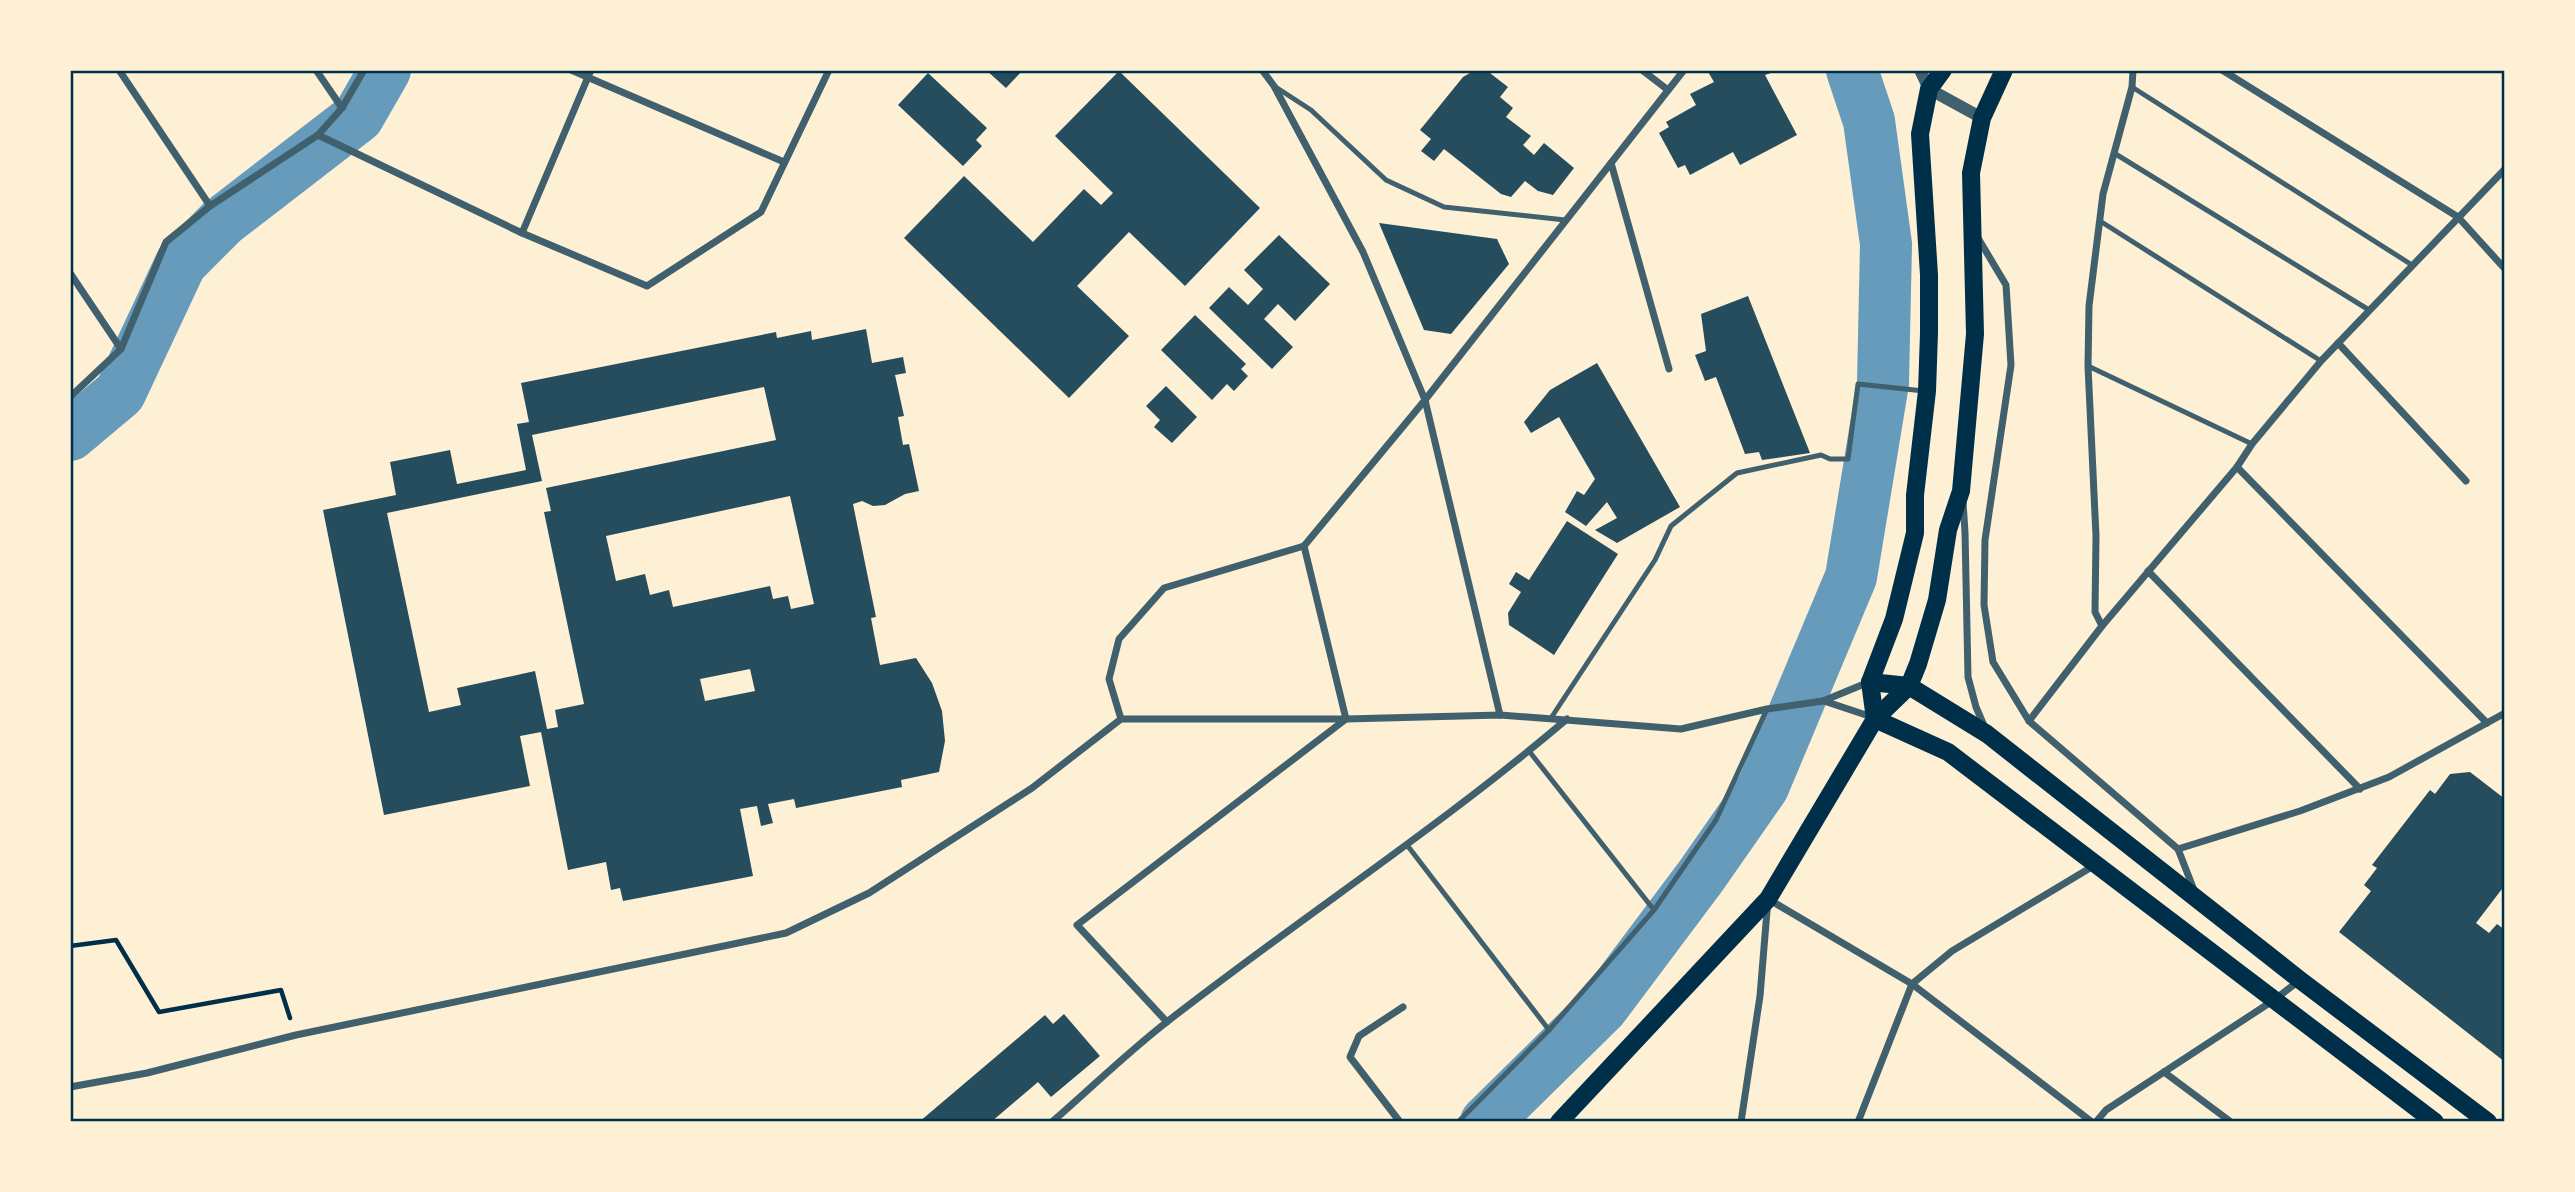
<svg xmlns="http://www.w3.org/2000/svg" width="2575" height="1192" viewBox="0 0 2575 1192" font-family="'Titillium Web',sans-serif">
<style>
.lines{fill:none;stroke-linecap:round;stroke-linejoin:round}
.river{stroke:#669bbc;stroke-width:52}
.building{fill:#264d5e;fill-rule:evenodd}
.path{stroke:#003049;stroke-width:4.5}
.service{stroke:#3f606c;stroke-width:5}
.minor{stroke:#3f606c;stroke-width:7}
.tertiary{stroke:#3f606c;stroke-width:12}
.primary{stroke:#003049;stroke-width:18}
.neatline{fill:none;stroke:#003049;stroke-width:2.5}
</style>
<rect width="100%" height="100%" fill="#fdf0d5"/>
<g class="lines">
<!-- river -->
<g class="river">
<path d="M 70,435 L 120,393 L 181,263 L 223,221 L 358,117 L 385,70"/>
<path d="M 1486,1122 L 1602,1008 L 1701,876 L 1763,787 L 1851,577 L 1883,383 L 1886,244 L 1869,121 L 1852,70"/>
</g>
</g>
<!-- building -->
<g class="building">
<path d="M 986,70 L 1023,70 L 1006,88 Z"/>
<path d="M 1475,70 L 1486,70 L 1508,87 L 1500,97 L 1513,108 L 1506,117 L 1531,136 L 1523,145 L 1534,155 L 1544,143 L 1574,168 L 1553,195 L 1538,191 L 1525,181 L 1511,197 L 1501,194 L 1444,149 L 1434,161 L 1421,151 L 1431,139 L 1420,130 L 1463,77 Z"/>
<path d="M 1707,70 L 1769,70 L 1771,73 L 1765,75 L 1797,135 L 1740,165 L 1733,152 L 1690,175 L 1685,165 L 1678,168 L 1659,133 L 1669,127 L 1666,122 L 1696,105 L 1690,94 L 1714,82 Z"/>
<path d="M 1119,71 L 1260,208 L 1185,286 L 1129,232 L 1077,286 L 1129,336 L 1069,398 L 904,238 L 964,176 L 1033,242 L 1084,189 L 1101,205 L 1113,193 L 1055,136 Z"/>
<path d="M 928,73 L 987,128 L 976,140 L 982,146 L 963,166 L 898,105 Z"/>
<path d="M 1379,223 L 1497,239 L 1509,264 L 1451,334 L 1424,330 Z"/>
<path d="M 1279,235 L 1330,284 L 1295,321 L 1278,304 L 1264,319 L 1293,347 L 1272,369 L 1209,308 L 1229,287 L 1248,305 L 1263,289 L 1244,270 Z"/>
<path d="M 1748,296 L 1810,453 L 1762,460 L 1759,452 L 1745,454 L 1716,377 L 1705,381 L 1695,355 L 1706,351 L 1701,314 Z"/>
<path d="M 1195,315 L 1246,364 L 1241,369 L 1248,376 L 1234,391 L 1227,384 L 1212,400 L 1161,350 Z"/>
<path d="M 866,329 L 872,363 L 903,357 L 906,373 L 895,375 L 904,416 L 898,417 L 903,445 L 909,444 L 919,491 L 905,494 L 885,505 L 873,506 L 862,501 L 853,504 L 876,617 L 871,618 L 880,665 L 916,658 L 932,683 L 942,711 L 945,741 L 939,772 L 901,780 L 902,787 L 796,808 L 794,799 L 768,804 L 773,823 L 761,826 L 757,806 L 740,809 L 753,876 L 623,901 L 620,888 L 611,890 L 606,862 L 568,870 L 541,732 L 520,736 L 530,786 L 384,815 L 323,510 L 396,495 L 390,462 L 450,450 L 457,484 L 526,470 L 517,424 L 529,422 L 521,383 L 776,332 L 777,338 L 811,331 L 812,340 ZM 764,387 L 776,440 L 546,488 L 551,511 L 544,512 L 584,704 L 555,710 L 558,727 L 547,729 L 535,671 L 457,688 L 461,705 L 429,712 L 387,513 L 542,481 L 532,435 ZM 790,496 L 814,604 L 791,609 L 788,596 L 773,599 L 770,586 L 673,607 L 669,590 L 650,595 L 645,574 L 616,581 L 606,536 ZM 750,669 L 755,691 L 705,701 L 700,679 Z"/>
<path d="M 1597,363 L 1680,507 L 1617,543 L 1595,530 L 1617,518 L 1607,502 L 1586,526 L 1565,512 L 1577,491 L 1584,495 L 1595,479 L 1559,417 L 1531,433 L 1524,422 L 1550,390 Z"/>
<path d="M 1166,386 L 1197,417 L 1172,443 L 1154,427 L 1160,420 L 1146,406 Z"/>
<path d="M 1567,521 L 1618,554 L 1554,655 L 1509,625 L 1508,613 L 1521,592 L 1509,584 L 1516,572 L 1529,580 Z"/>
<path d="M 2470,772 L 2505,799 L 2505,885 L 2476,923 L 2489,933 L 2497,924 L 2505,930 L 2505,1062 L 2339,932 L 2371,891 L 2364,885 L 2377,868 L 2372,865 L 2430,790 L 2435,794 L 2450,774 Z"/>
<path d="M 1064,1014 L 1100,1056 L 1051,1097 L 1038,1082 L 991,1122 L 919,1122 L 1045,1015 L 1053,1024 Z"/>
</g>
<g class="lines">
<!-- path -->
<path class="path" d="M 70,946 L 116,940 L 159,1012 L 281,990 L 290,1018"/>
<!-- service -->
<g class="service">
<path d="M 1274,86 L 1311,110 L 1386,180 L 1444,207 L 1565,220"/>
<path d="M 2132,87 L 2412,265"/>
<path d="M 2114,153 L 2369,310"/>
<path d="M 2100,221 L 2321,361"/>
<path d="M 2088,366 L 2252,444"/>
<path d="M 1551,718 L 1655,560 L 1671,526 L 1737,473 L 1821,455 L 1830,459 L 1848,459 L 1858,384 L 1924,391"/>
<path d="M 1529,751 L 1654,910"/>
<path d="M 1407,845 L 1549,1030"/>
<path d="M 1458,1122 L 1549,1030 L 1654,910 L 1716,820 L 1767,709"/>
</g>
<!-- minor -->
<g class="minor">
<path d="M 119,70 L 210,206"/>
<path d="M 316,70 L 342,108"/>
<path d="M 571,70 L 784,162"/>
<path d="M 1262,70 L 1274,86 L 1363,252 L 1425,400 L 1500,715"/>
<path d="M 1642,70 L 1668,90"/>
<path d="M 2222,70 L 2458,217 L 2505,269"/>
<path d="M 318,135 L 522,233 L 647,286 L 761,212 L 829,70"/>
<path d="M 1611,163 L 1669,369"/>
<path d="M 522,233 L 591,70"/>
<path d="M 1978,238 L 2006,285 L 2011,365 L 1985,540 L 1984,605 L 1993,662 L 2029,721 L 2178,849 L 2194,890"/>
<path d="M 70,273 L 121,349"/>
<path d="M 2338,343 L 2466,481"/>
<path d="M 70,397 L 121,349 L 166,242 L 210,206 L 318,135 L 342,108 L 364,70"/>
<path d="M 2237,467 L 2487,723"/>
<path d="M 1963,502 L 1965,532 L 1968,677 L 1976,707 L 1985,728"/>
<path d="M 2148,571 L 2360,789"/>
<path d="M 2102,626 L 2095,612 L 2096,536 L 2088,366 L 2089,306 L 2103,194 L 2132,87 L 2133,70"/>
<path d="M 1824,701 L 1872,717"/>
<path d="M 1121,719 L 1109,679 L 1119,639 L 1164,588 L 1304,546 L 1425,400 L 1684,70"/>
<path d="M 2029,721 L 2102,626 L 2237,467 L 2252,444 L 2321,361 L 2505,169"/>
<path d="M 2178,849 L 2300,811 L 2389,777 L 2505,713"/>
<path d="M 1167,1022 L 1077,925 L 1346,719 L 1304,546"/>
<path d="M 2164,1072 L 2231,1122"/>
<path d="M 70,1087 L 147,1073 L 296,1035 L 786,933 L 869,893 L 1032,788 L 1121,719 L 1346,719 L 1500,715 L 1681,729 L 1767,709 L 1823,701 L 1869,682"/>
<path d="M 1052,1122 C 1091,1088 1128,1052 1168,1021 C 1300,918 1440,827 1567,719"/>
<path d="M 1400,1122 L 1350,1057 L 1359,1036 L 1403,1007"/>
<path d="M 1741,1122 L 1760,996 L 1768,899 L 1912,984 L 2092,1122"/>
<path d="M 1858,1122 L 1912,984 L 1952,951 L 2095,865"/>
<path d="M 2096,1122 L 2106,1110 L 2274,1000 L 2300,980"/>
</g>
<!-- tertiary -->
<path class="tertiary" d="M 1920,70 L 1929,89 L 1982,118"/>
<!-- primary -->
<g class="primary">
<path d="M 1870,682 L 1909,686 L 1987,734 L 2300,980 L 2488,1122"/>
<path d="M 1875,719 L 1948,752 L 2435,1122"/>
<path d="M 1875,719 L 1870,682 L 1894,619 L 1915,533 L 1915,495 L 1927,391 L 1929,333 L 1929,275 L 1920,134 L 1929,89 L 1943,70"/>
<path d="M 1559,1122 L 1768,899 L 1875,719 L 1909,686 L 1918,664 L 1937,600 L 1948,530 L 1961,491 L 1975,334 L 1971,173 L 1982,118 L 2004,70"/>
</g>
</g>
<!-- border -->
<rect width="2575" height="1192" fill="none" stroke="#fdf0d5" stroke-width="144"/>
<rect x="72" y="72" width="2431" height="1048" class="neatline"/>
</svg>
